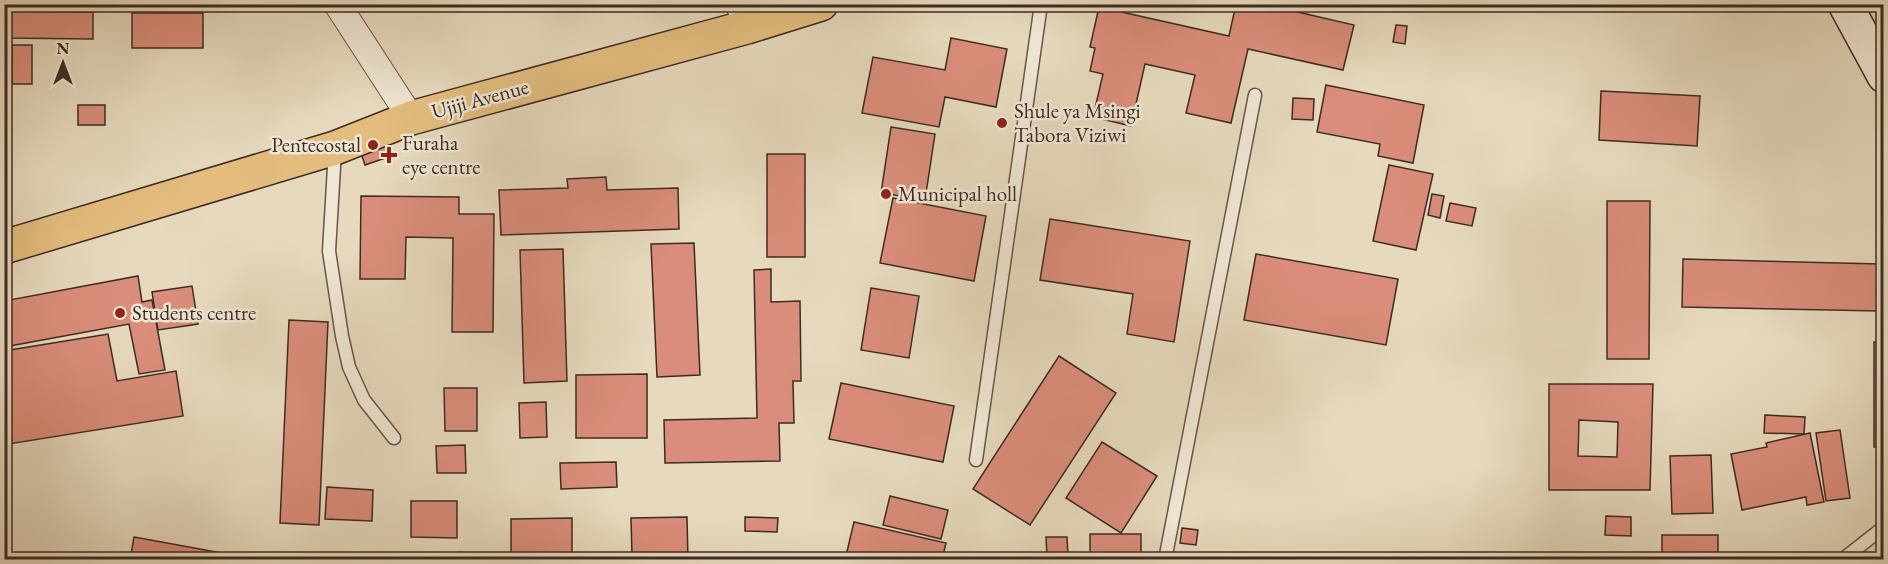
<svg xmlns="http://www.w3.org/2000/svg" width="1888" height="564" viewBox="0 0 1888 564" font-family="'EB Garamond',serif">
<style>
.building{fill:#da8d7a;stroke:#3e2b23;stroke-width:1.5;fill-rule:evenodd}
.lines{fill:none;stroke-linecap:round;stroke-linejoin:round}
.service-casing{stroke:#68564a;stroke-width:15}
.minor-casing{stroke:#68564a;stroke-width:28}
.secondary-casing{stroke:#3e2b23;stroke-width:36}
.trunk-casing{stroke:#3e2b23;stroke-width:36}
.service{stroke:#efe6d4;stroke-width:12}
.minor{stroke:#efe6d4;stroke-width:26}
.secondary{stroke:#efe6d4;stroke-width:33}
.trunk{stroke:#e3bc7e;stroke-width:33}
.poi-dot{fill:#8f2418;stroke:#efe6d4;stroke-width:2}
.labels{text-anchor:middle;stroke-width:5;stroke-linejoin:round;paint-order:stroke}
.street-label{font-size:21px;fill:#3e2b23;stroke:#efe6d4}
.poi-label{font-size:21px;fill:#3e2b23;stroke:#efe6d4;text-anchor:start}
</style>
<rect width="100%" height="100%" fill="#e6d9bd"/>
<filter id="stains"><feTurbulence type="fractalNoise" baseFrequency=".00333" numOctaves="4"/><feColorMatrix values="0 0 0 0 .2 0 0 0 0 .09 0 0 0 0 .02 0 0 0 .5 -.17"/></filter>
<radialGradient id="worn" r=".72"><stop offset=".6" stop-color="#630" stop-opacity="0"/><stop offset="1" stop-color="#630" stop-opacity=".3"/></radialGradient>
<!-- building -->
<g class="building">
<path d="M 1236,4 L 1263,4 L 1354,25 L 1343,70 L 1248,49 L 1231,123 L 1186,113 L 1195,75 L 1145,64 L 1131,126 L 1093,117 L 1103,74 L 1090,71 L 1095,48 L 1090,47 L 1099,7 L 1229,36 Z"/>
<path d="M 5,11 L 93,12 L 93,39 L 5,38 Z"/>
<rect x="132" y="13" width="71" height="35"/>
<path d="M 1396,25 L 1407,26 L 1405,44 L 1393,42 Z"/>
<path d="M 951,38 L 1007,49 L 996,107 L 945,97 L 939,127 L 862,113 L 873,57 L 945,70 Z"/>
<rect x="12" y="45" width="20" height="39"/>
<path d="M 1326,85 L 1424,105 L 1413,163 L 1378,156 L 1380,144 L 1317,132 Z"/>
<path d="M 1601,91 L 1700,96 L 1697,146 L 1599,140 Z"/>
<path d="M 1293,98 L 1314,99 L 1313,120 L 1292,119 Z"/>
<rect x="78" y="105" width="27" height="20"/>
<path d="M 891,127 L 935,134 L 925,200 L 881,193 Z"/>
<path d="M 387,145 L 391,156 L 365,165 L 361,153 Z"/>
<rect x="767" y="154" width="38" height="103"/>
<path d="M 1389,165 L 1433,174 L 1416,250 L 1373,241 Z"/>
<path d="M 606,177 L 607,190 L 678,188 L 679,229 L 501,235 L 499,190 L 568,188 L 567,179 Z"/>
<path d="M 1432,194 L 1444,196 L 1440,218 L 1428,215 Z"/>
<path d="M 361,196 L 459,197 L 459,214 L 494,214 L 493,332 L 452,332 L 453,238 L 406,237 L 405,279 L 360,279 Z"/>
<path d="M 893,198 L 986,216 L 974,281 L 880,263 Z"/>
<path d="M 1607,201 L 1650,201 L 1649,359 L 1607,359 Z"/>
<path d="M 1450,203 L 1476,208 L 1472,226 L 1446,221 Z"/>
<path d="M 1050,219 L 1190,241 L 1174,342 L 1127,334 L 1133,294 L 1040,280 Z"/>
<path d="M 694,243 L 700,375 L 657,377 L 651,244 Z"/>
<path d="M 563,249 L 567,381 L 524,383 L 520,250 Z"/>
<path d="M 1256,254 L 1398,279 L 1386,345 L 1244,320 Z"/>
<path d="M 1683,259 L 1881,264 L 1879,311 L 1682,307 Z"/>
<path d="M 771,269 L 771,302 L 800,301 L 801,381 L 793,381 L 794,423 L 779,423 L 780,461 L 665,463 L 664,420 L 757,418 L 754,270 Z"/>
<path d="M 138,276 L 142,302 L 152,300 L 165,370 L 139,374 L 129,324 L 4,347 L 4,301 Z"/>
<path d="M 192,286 L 198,324 L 158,330 L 152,292 Z"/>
<path d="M 871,288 L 919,296 L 909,358 L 861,350 Z"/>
<path d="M 289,320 L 328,322 L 319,525 L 280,523 Z"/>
<path d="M 108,334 L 117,381 L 176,371 L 183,416 L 9,444 L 4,415 L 4,351 Z"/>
<rect x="1874" y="342" width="10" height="105"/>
<path d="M 1059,356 L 1116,393 L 1030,525 L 973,489 Z"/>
<path d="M 647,374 L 647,438 L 576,438 L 576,375 Z"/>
<path d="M 841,383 L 954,406 L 943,462 L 829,439 Z"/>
<path d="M 1549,384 L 1653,384 L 1650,490 L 1549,490 ZM 1579,420 L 1618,422 L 1617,457 L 1578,456 Z"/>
<path d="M 444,388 L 477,388 L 477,431 L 445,431 Z"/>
<path d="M 546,402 L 547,437 L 520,438 L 519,403 Z"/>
<path d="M 1765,415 L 1805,417 L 1804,434 L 1764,433 Z"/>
<path d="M 1840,430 L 1850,498 L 1826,501 L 1816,433 Z"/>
<path d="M 1810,433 L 1824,502 L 1807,505 L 1806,497 L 1742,510 L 1731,454 L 1767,447 L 1766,443 Z"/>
<path d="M 1102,442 L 1157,476 L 1121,533 L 1066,498 Z"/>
<path d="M 465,445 L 466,473 L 437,473 L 436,446 Z"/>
<path d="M 1711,455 L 1713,513 L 1672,514 L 1670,456 Z"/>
<path d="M 616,462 L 617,487 L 561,489 L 560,463 Z"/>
<path d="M 327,487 L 373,490 L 372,521 L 325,519 Z"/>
<path d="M 890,496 L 948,510 L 941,539 L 883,525 Z"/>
<path d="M 411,501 L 457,501 L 457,538 L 411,537 Z"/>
<path d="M 1606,516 L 1631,517 L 1631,536 L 1605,535 Z"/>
<path d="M 687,517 L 688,560 L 641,560 L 641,554 L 632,555 L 631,518 Z"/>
<path d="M 745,517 L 778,518 L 777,532 L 745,531 Z"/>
<path d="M 572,518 L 572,560 L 511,560 L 511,519 Z"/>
<path d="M 854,522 L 946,543 L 942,560 L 845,560 Z"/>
<path d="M 1182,528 L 1198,530 L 1196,545 L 1180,543 Z"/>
<rect x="1090" y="534" width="51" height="26"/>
<rect x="1662" y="535" width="56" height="25"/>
<path d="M 134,537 L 260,560 L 130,560 Z"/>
<path d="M 1046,537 L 1067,537 L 1068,556 L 1047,557 Z"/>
<path d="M 460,552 L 496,560 L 458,560 Z"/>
<path d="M 629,555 L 629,560 L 593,560 L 593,557 Z"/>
</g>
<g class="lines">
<!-- service casing -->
<g class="service-casing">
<g id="service">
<path d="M 335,150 L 329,251 L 342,336 L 349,367 L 364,400 L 394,438"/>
<path d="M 976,460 L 1041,4"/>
<path d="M 1165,560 L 1255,95"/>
<path d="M 1842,560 L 1884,527"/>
</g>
</g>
<!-- minor casing -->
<g class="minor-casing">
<g id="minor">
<path d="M 337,4 L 411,118"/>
<path d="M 739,4 L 747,27"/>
</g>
</g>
<!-- secondary casing -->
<g class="secondary-casing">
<path id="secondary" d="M 1845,4 L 1884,76"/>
</g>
<!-- trunk casing -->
<g class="trunk-casing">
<path id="trunk" d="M 4,247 L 335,148 L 411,118 L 747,27 L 821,4"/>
</g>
<!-- service -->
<use href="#service" class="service"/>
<!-- minor -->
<use href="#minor" class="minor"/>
<!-- secondary -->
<use href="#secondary" class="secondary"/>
<!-- trunk -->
<use href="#trunk" class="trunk"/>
</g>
<!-- markers -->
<g class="poi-dot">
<circle cx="1002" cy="123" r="6"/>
<circle cx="373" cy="145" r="6"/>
<path d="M386 146h6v6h6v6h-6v6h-6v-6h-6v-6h6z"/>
<circle cx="886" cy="194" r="6"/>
<circle cx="120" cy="313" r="6"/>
</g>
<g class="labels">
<!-- street labels -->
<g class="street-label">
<text transform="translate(480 99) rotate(-15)" y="7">Ujiji Avenue</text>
</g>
<!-- poi labels -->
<g class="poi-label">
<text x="1014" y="118">Shule ya Msingi<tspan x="1014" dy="24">Tabora Viziwi</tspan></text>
<text x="402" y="150">Furaha<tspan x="402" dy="24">eye centre</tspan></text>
<text x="361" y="152" text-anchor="end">Pentecostal</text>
<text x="898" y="201">Municipal holl</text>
<text x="132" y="320">Students centre</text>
</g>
</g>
<!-- margin -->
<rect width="1888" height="564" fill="none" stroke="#e6d9bd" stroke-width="24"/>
<rect x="6" y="6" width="1876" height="552" fill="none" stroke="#3e2b23" stroke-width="3"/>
<rect x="12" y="12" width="1864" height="540" fill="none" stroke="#3e2b23" stroke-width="1.5"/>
<!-- north arrow -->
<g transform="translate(63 63)" stroke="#efe6d4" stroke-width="4.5" paint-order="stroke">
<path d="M0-4.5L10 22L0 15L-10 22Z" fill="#3e2b23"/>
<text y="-9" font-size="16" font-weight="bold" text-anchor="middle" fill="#3e2b23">N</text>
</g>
<rect width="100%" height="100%" filter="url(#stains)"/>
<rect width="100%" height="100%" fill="url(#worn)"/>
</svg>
